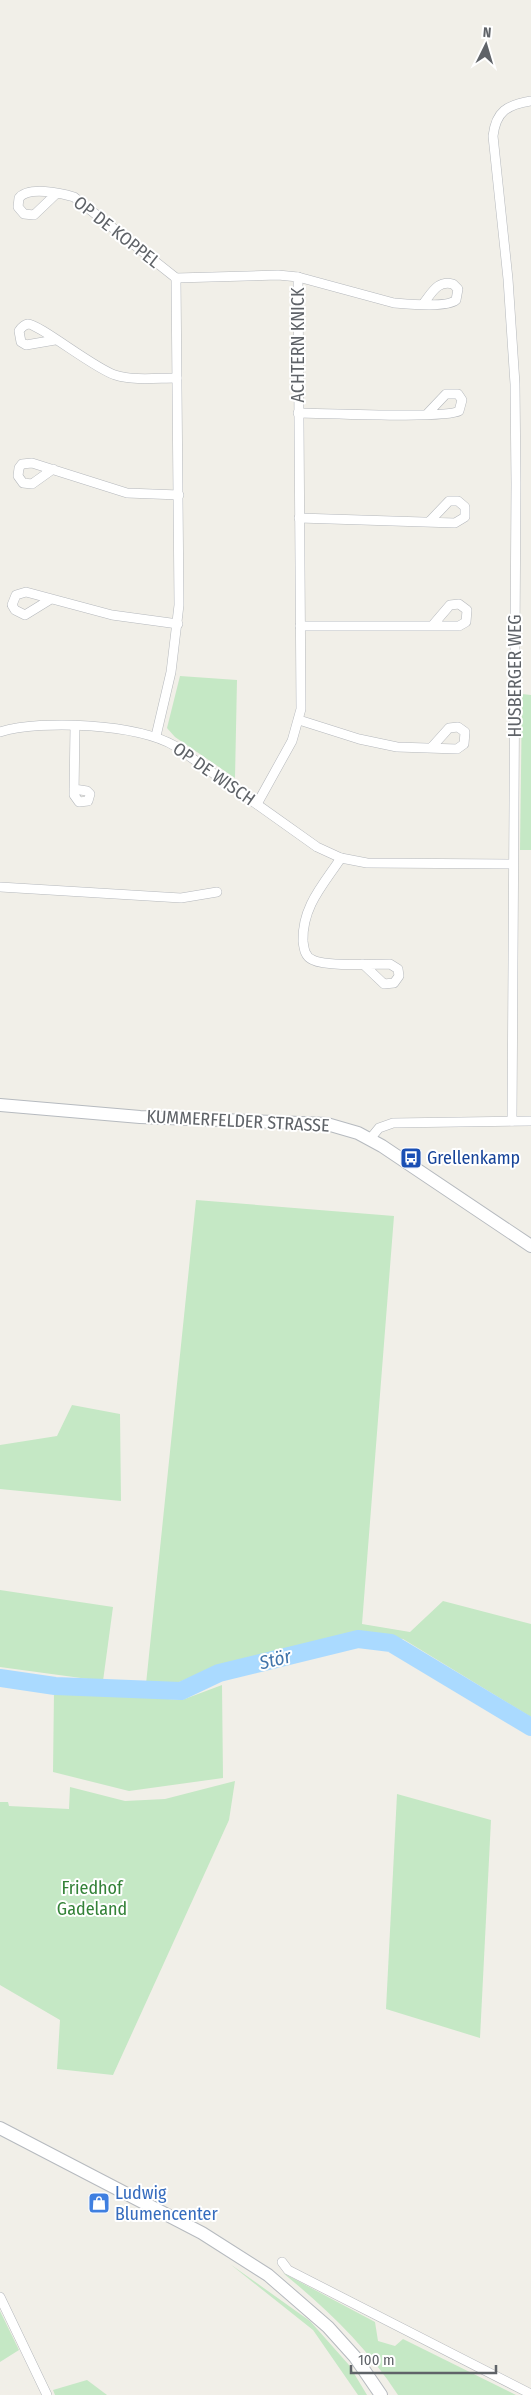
<svg xmlns="http://www.w3.org/2000/svg" width="531" height="2395" viewBox="0 0 531 2395" font-family="'Fira Sans Condensed',sans-serif">
<style>
.green{fill:#c5e8c5}
.lines{fill:none;stroke-linecap:round;stroke-linejoin:round}
.river{stroke:#aadaff;stroke-width:18}
.street-casing{stroke:#b5b8bc;stroke-width:10}
.secondary-casing{stroke:#b6babf;stroke-width:14}
.street{stroke:#fff;stroke-width:9}
.secondary{stroke:#fff;stroke-width:12}
.labels{text-anchor:middle;stroke-width:4;stroke-linejoin:round;paint-order:stroke}
.street-label{font-size:18px;fill:#5f6368;stroke:#fff}
.transit-label{font-size:18px;fill:#164399;stroke:#fff;text-anchor:start}
.park-label{font-size:18px;fill:#348238;stroke:#fff}
.shop-label{font-size:18px;fill:#366cbe;stroke:#fff;text-anchor:start}
.water-label{font-size:19px;font-style:italic;fill:#4174aa;stroke:#fff}
</style>
<rect width="100%" height="100%" fill="#f1efe8"/>
<!-- green -->
<g class="green">
<path d="M 180,676 L 237,680 L 235,778 L 175,737 L 167,728 Z"/>
<path d="M 522,694 L 531,695 L 531,850 L 520,850 Z"/>
<path d="M 196,1200 L 394,1216 L 362,1624 L 410,1632 L 443,1601 L 531,1624 L 531,1717 L 403,1639 L 361,1634 L 213,1668 L 172,1685 L 146,1684 Z"/>
<path d="M 72,1405 L 120,1414 L 121,1501 L 0,1489 L 0,1445 L 57,1436 Z"/>
<path d="M 0,1590 L 113,1607 L 103,1681 L 0,1667 Z"/>
<path d="M 222,1685 L 223,1778 L 129,1791 L 53,1772 L 54,1691 L 182,1700 Z"/>
<path d="M 235,1781 L 229,1820 L 113,2075 L 57,2069 L 60,2020 L 0,1985 L 0,1802 L 8,1802 L 9,1806 L 69,1809 L 70,1787 L 125,1801 L 165,1799 Z"/>
<path d="M 397,1794 L 491,1820 L 480,2038 L 386,2009 Z"/>
<path d="M 230,2264 L 310,2321 L 349,2365 L 367,2395 L 358,2395 L 313,2330 Z"/>
<path d="M 283,2273 L 375,2322 L 378,2341 L 395,2346 L 403,2339 L 516,2395 L 398,2395 C 367,2347 327,2309 283,2273 Z"/>
<path d="M 0,2311 L 19,2350 L 0,2362 Z"/>
<path d="M 87,2380 L 107,2395 L 55,2395 L 53,2390 Z"/>
</g>
<g class="lines">
<!-- river -->
<path class="river" d="M 0,1678 L 55,1686 L 181,1691 L 219,1673 L 358,1639 L 391,1643 L 531,1727"/>
<!-- street casing -->
<g class="street-casing">
<g id="street">
<path d="M 56,194 L 34,215 L 24,214 L 18,207 L 19,198 C 28,186 61,193 74,197 L 176,278 L 278,275 L 298,277 L 301,709 L 292,741 L 257,804"/>
<path d="M 298,277 L 394,303 C 407,304 447,308 456,300 L 458,289 L 453,284 C 437,280 432,293 423,304"/>
<path d="M 55,340 L 26,345 L 21,342 L 19,331 C 21,328 23,325 28,324 C 39,324 95,369 115,375 C 134,381 157,378 177,378"/>
<path d="M 298,413 C 322,413 446,419 459,411 L 462,400 L 458,394 L 446,394 L 427,414"/>
<path d="M 53,469 L 32,484 L 23,483 L 18,476 L 19,468 L 22,464 L 32,463 L 127,493 L 179,495"/>
<path d="M 299,518 L 455,523 L 465,517 L 465,507 L 458,501 L 449,501 L 429,522"/>
<path d="M 51,599 L 25,615 L 15,610 L 12,605 L 16,595 L 26,592 L 112,615 L 178,624"/>
<path d="M 300,626 L 459,626 L 466,622 L 467,610 L 459,604 L 450,605 L 432,626"/>
<path d="M 299,720 L 359,739 L 397,747 L 457,749 L 464,744 L 465,732 L 458,727 L 449,728 L 431,748"/>
<path d="M 0,732 C 42,719 137,724 175,746 L 317,847 L 341,858 L 367,863 L 513,864"/>
<path d="M 156,736 L 171,672 L 179,605 L 176,278"/>
<path d="M 74,789 L 87,791 L 90,794 L 88,801 L 79,802 L 74,795 L 75,726"/>
<path d="M 341,858 C 323,885 302,907 303,941 C 304,949 305,957 313,960 C 327,967 373,964 390,964 L 398,969 L 399,976 L 394,983 L 384,984 L 363,964"/>
<path d="M 0,887 L 181,898 L 217,892"/>
<path d="M 512,1121 L 516,484 L 515,384 L 508,279 L 493,136 C 496,111 507,105 531,101"/>
<path d="M 370,1139 L 379,1128 L 393,1123 L 531,1121"/>
<path d="M 282,2262 L 288,2270 L 531,2394"/>
<path d="M 0,2297 L 47,2395"/>
</g>
</g>
<!-- secondary casing -->
<g class="secondary-casing">
<g id="secondary">
<path d="M 0,1105 L 140,1117 L 327,1124 L 358,1133 L 382,1146 L 531,1246"/>
<path d="M 0,2128 L 202,2233 L 268,2275 L 328,2327 L 355,2357 L 381,2395"/>
</g>
</g>
<!-- street -->
<use href="#street" class="street"/>
<!-- secondary -->
<use href="#secondary" class="secondary"/>
</g>
<!-- icons -->
<defs>
<g id="bus-square" transform="scale(1.125)"><rect x="-9" y="-9" width="18" height="18" rx="4" fill="#1a4fb4" stroke="#fff"/><path d="M-5-6H5V4H4V6H2V4H-2V6H-4V4H-5ZM-3.5-4V0h7V-4ZM-3.5 1.2v1.5H-2V1.2ZM2 1.2v1.5H3.5V1.2Z" fill="#fff"/></g>
<g id="shop-square" transform="scale(1.125)"><rect x="-9" y="-9" width="18" height="18" rx="4" fill="#3f7fe0" stroke="#fff"/><path d="M-5-2.5h2.3a2.7 3.5 0 0 1 5.4 0H5L5.5 6h-11ZM-1.5-2.5h3a1.5 2.3 0 0 0-3 0Z" fill="#fff"/></g>
</defs>
<g fill-rule="evenodd">
<use href="#bus-square" x="411" y="1158"/>
<use href="#shop-square" x="99" y="2203"/>
</g>
<g class="labels">
<!-- street labels -->
<g class="street-label">
<text transform="translate(117 232) rotate(38)" y="6">OP DE KOPPEL</text>
<text transform="translate(298 345) rotate(-90)" y="6">ACHTERN KNICK</text>
<text transform="translate(515 676) rotate(-90)" y="6">HUSBERGER WEG</text>
<text transform="translate(214 774) rotate(35)" y="6">OP DE WISCH</text>
<text transform="translate(238 1121) rotate(3)" y="6">KUMMERFELDER STRASSE</text>
</g>
<!-- transit labels -->
<g class="transit-label">
<text x="427" y="1164">Grellenkamp</text>
</g>
<!-- park labels -->
<g class="park-label">
<text x="92" y="1894">Friedhof<tspan x="92" dy="21">Gadeland</tspan></text>
</g>
<!-- shop labels -->
<g class="shop-label">
<text x="115" y="2199">Ludwig<tspan x="115" dy="21">Blumencenter</tspan></text>
</g>
<!-- water labels -->
<g class="water-label">
<text transform="translate(275 1659) rotate(-14)" y="7">Stör</text>
</g>
</g>
<!-- north arrow -->
<g transform="translate(486 45) rotate(5)" stroke="#ffffff" stroke-width="4" paint-order="stroke">
<path d="M0-4L9 19L0 12L-9 19Z" fill="#5f6368"/>
<text y="-8" font-size="14" font-weight="bold" text-anchor="middle" fill="#5f6368">N</text>
</g>
<!-- scale -->
<path d="M351 2365v8h145v-8" fill="none" stroke="#5f6368" stroke-width="2.5"/>
<text x="358" y="2365" font-size="15" fill="#5f6368" stroke="#ffffff" stroke-width="4" paint-order="stroke">100 m</text>
</svg>
